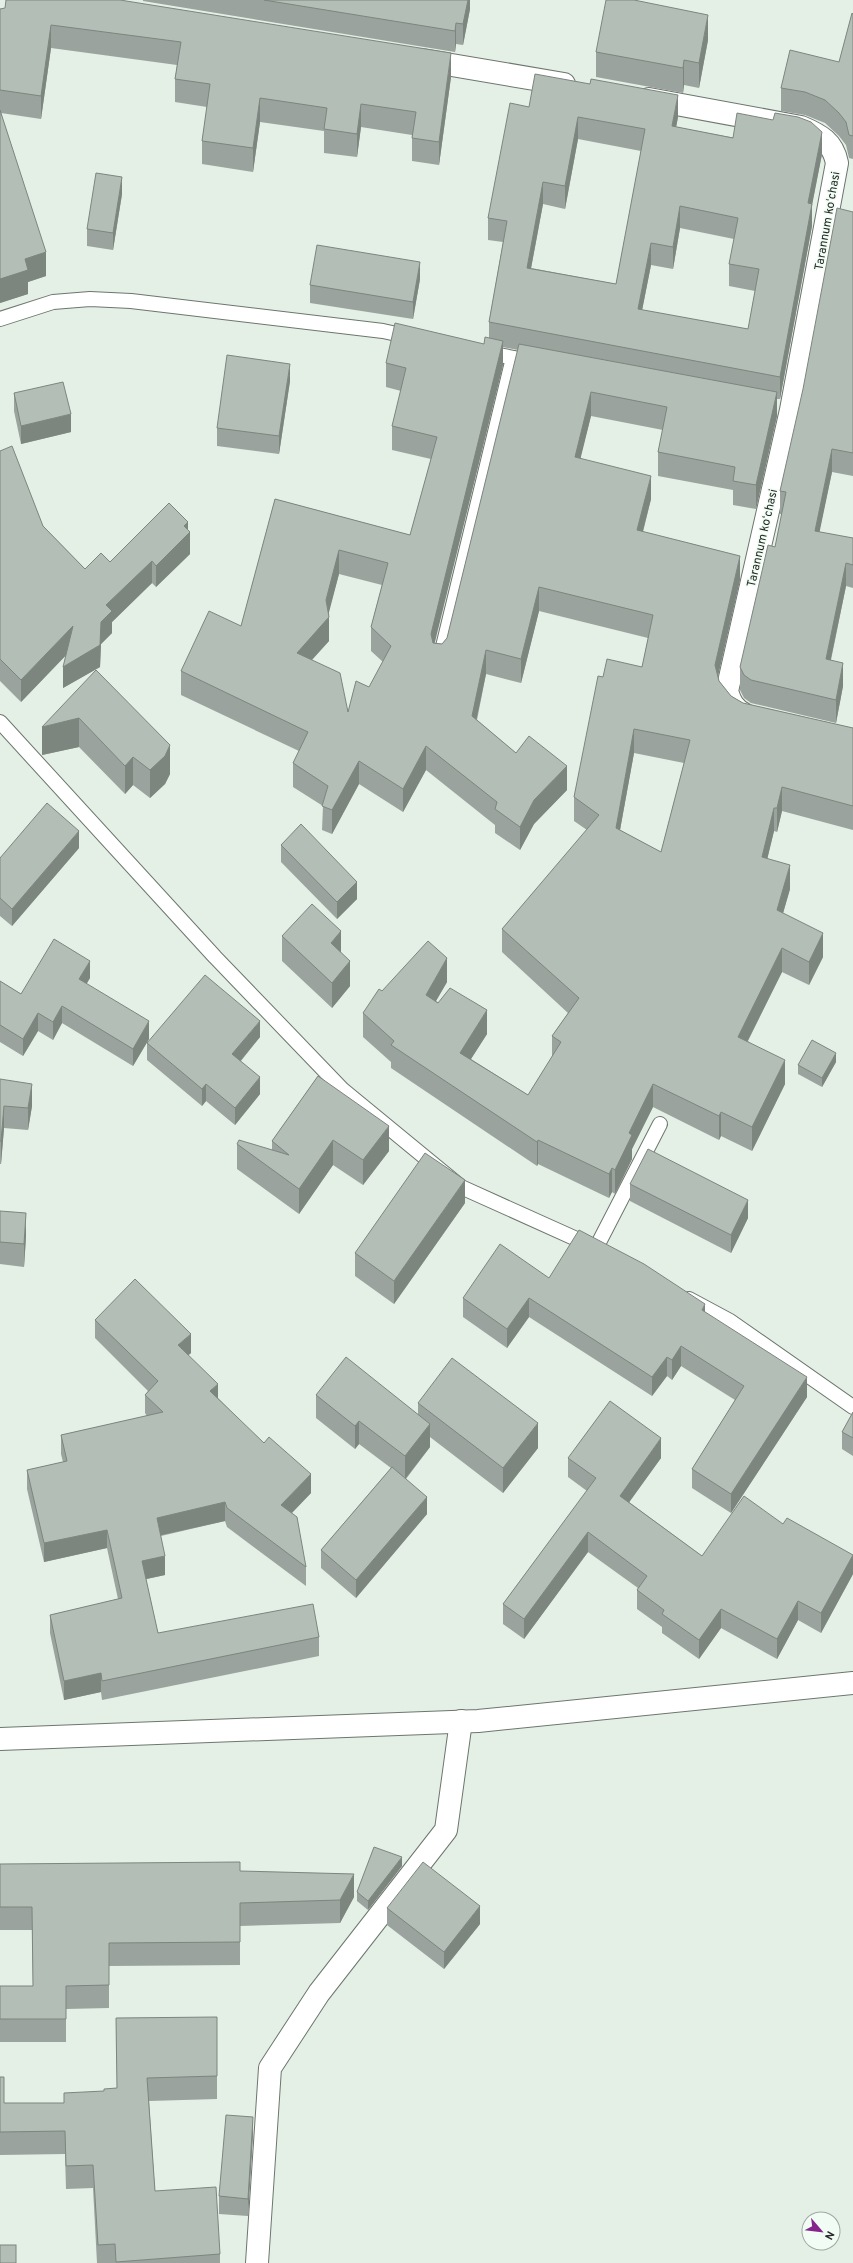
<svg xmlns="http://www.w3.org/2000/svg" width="853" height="2263" viewBox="0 0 853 2263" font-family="Overpass,sans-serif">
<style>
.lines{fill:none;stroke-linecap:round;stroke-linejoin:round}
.lane-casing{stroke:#6c766e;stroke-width:16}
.street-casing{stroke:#6c766e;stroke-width:24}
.lane{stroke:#fff;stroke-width:14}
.street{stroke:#fff;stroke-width:22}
.wall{fill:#9aa39d;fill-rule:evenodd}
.shaded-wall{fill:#7d857f}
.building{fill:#b3beb6;stroke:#7d857f;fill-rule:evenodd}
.labels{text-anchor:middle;stroke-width:3;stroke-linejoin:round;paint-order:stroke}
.street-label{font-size:12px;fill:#262a27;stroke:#f1fdf4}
</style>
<rect width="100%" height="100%" fill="#e4efe6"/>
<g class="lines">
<!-- lane casing -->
<g class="lane-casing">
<g id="lane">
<path d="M 0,319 L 53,302 L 90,299 L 131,301 L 383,331 L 410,337"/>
<path d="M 484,352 L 534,362"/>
<path d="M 440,659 L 513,358"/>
<path d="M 0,722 L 215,957 L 343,1090 L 461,1187 L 592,1246"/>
<path d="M 596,1248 L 660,1124"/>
<path d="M 689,1299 L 730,1321 L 853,1407"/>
</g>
</g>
<!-- street casing -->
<g class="street-casing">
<g id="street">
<path d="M 422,60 L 564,84"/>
<path d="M 649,99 L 801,127 C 820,135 833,142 837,163 L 791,410 L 727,691 C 730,702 734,709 744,714"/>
<path d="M 0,1739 L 478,1721 L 853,1683"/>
<path d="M 257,2263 L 270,2068 L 319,1993 L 446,1830 L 461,1721"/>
</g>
</g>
<!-- lane -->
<use href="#lane" class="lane"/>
<!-- street -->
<use href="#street" class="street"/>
</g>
<!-- wall -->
<g class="wall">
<path d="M 143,0 L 470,0 L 470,9 L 463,45 L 456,44 L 455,52 L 143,1 Z"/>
<path d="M 0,9 L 451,77 L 439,165 L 412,161 L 412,135 L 361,127 L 357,157 L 324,153 L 324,131 L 260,122 L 253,172 L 202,164 L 202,141 L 207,107 L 175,102 L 175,79 L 177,65 L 51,48 L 41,119 L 1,113 L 46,276 L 28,282 L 28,294 L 0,303 Z"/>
<path d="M 853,14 L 853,159 L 849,158 L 846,145 L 839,136 L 825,123 L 805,115 L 781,111 L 781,88 L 839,62 Z"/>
<path d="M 708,40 L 699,88 L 684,85 L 683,93 L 596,77 L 596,52 Z"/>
<path d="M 529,107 L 678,117 L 676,127 L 822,154 L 812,204 L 812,226 L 780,399 L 777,399 L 777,416 L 756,509 L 733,505 L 733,490 L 658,476 L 658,452 L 663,430 L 591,416 L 580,458 L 651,499 L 643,532 L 740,580 L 718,676 L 719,681 L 731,696 L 743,703 L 853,728 L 853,830 L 782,811 L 777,832 L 774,831 L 767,859 L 790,889 L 783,913 L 823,957 L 809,985 L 782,972 L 748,1041 L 785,1084 L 752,1151 L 721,1136 L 719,1140 L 653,1107 L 632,1149 L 632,1159 L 615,1194 L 612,1192 L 609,1198 L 538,1164 L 537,1166 L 391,1068 L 391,1062 L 363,1037 L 363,1013 L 382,991 L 447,982 L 436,1001 L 487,1034 L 471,1059 L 528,1095 L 552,1057 L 552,1036 L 568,1013 L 502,952 L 502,929 L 587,830 L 574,821 L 574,797 L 603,677 L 642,667 L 648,638 L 539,611 L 521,683 L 486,674 L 477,720 L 516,753 L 567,790 L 534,824 L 520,850 L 495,833 L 495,825 L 426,770 L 403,812 L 359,784 L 332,834 L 322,830 L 323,806 L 293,787 L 293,763 L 299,751 L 181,695 L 181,671 L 241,626 L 275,499 L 410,535 L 431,459 L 392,450 L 392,426 L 401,391 L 386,387 L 386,363 L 484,344 L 489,338 L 489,322 L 503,242 L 488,240 L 488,218 ZM 578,139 L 641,151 L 616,284 L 531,268 L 543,204 L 565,209 ZM 680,228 L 734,239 L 729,264 L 729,286 L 755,291 L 748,329 L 642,310 L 651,265 L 673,269 ZM 503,347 L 518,350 L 447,638 L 442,644 L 434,643 L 503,365 ZM 339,574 L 382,585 L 371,627 L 371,651 L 383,662 L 369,687 L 348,712 L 312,660 L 329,641 L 328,613 ZM 634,753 L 684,763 L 661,852 L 620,830 Z"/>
<path d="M 122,194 L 113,250 L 87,246 L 87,229 Z"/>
<path d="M 853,212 L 853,476 L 832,472 L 819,532 L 853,538 L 853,588 L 846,586 L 831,660 L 843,686 L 836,723 L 751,703 L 744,698 L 740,690 L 740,667 L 775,547 L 782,514 L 780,514 L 780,491 Z"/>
<path d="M 420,279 L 413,319 L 310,303 L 310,285 Z"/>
<path d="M 290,381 L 279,454 L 217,446 L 217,428 Z"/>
<path d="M 14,393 L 71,432 L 21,444 L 14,411 Z"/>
<path d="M 0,451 L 43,526 L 85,569 L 110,562 L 188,530 L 190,554 L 156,587 L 152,583 L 112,622 L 112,633 L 101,644 L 100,667 L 63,688 L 66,655 L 21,702 L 0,681 Z"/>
<path d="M 96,670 L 170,774 L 165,784 L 150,798 L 133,785 L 125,794 L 79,747 L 42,755 Z"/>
<path d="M 281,845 L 357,899 L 337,919 L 281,862 Z"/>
<path d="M 79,848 L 12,926 L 0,916 L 0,858 Z"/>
<path d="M 282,936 L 341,952 L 350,986 L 332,1008 L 282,961 Z"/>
<path d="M 90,978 L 86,984 L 149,1039 L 133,1066 L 62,1023 L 53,1040 L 38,1031 L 23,1056 L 0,1042 L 0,981 L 21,994 Z"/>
<path d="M 260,1037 L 241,1061 L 260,1094 L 235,1125 L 206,1101 L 202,1106 L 147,1060 L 147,1043 Z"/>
<path d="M 836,1062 L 822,1087 L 798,1074 L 798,1065 Z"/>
<path d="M 318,1076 L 389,1151 L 363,1185 L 333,1165 L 299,1214 L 237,1169 L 237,1144 L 272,1150 L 272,1141 Z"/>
<path d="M 0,1079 L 32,1106 L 28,1130 L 4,1128 L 1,1164 L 0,1164 Z"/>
<path d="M 630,1184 L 748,1218 L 731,1253 L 630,1201 Z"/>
<path d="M 465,1203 L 394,1304 L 355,1276 L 355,1253 Z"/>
<path d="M 0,1211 L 26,1236 L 24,1267 L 0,1264 Z"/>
<path d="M 549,1278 L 705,1312 L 807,1397 L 731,1513 L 692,1488 L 692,1469 L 735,1400 L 681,1366 L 672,1380 L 667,1376 L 652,1396 L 529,1317 L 507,1348 L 463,1317 L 463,1298 Z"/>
<path d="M 95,1320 L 191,1353 L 188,1355 L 218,1398 L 311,1493 L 292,1513 L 306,1567 L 306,1586 L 227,1527 L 225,1521 L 161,1536 L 165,1575 L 146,1579 L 158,1633 L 319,1637 L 319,1656 L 102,1700 L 101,1692 L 64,1700 L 50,1633 L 50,1615 L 118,1599 L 107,1548 L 44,1562 L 27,1489 L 27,1470 L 63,1462 L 61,1454 L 61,1435 L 147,1416 L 145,1413 L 145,1395 L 148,1391 L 95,1338 Z"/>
<path d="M 316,1395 L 418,1414 L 418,1403 L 538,1448 L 503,1493 L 430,1437 L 430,1447 L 406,1479 L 427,1514 L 356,1598 L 321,1568 L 321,1550 L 391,1468 L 359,1444 L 355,1449 L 316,1418 Z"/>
<path d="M 853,1412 L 853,1456 L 842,1449 L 842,1432 Z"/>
<path d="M 568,1458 L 661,1458 L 629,1502 L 702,1556 L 783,1524 L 853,1555 L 853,1574 L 821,1633 L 798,1620 L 777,1659 L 721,1628 L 699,1659 L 662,1633 L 662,1627 L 637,1609 L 637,1590 L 638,1588 L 588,1552 L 524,1639 L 503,1624 L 503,1604 L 587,1491 L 568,1477 Z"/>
<path d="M 0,1864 L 240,1871 L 354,1897 L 340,1923 L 240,1926 L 240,1965 L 109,1966 L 109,2008 L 66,2009 L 66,2042 L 0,2042 L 0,1986 L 33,1986 L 32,1930 L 0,1930 Z"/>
<path d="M 402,1866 L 368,1910 L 357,1901 L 357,1892 Z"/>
<path d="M 387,1908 L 480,1924 L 444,1969 L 387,1925 Z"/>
<path d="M 116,2018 L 217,2076 L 217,2099 L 149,2101 L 155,2191 L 220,2254 L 220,2263 L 97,2263 L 93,2188 L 66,2189 L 65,2154 L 0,2155 L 0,2077 L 4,2103 L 64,2103 L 117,2088 Z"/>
<path d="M 253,2134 L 248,2216 L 219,2214 L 219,2196 Z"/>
</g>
<!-- shaded-wall -->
<g class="shaded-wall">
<path d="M 468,0 L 470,0 L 470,9 L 463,45 L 463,24 Z"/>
<path d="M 708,15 L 708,40 L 699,88 L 699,63 Z"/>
<path d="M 456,23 L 456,44 L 455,52 L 455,31 Z"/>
<path d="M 51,25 L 51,48 L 41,119 L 41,96 Z"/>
<path d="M 451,53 L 451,77 L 439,165 L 439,142 Z"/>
<path d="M 684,60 L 684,85 L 683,93 L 683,68 Z"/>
<path d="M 678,95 L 678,117 L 672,149 L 672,126 Z"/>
<path d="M 260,98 L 260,122 L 253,172 L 253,148 Z"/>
<path d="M 361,104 L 361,127 L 357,157 L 357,134 Z"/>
<path d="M 578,117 L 578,139 L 565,209 L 565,186 Z"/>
<path d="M 822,132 L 822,154 L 808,226 L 808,203 Z"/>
<path d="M 122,177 L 122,194 L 113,250 L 113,233 Z"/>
<path d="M 543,182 L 543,204 L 527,290 L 527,268 Z"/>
<path d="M 812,204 L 812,226 L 780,399 L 780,377 Z"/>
<path d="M 680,206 L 680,228 L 673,269 L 673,247 Z"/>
<path d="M 651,243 L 651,265 L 638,331 L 638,309 Z"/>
<path d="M 46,252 L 46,276 L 28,282 L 28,294 L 0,303 L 0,279 L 25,259 Z"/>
<path d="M 420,262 L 420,279 L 413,319 L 413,302 Z"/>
<path d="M 503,341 L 503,365 L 431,658 L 431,634 Z"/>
<path d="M 290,364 L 290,381 L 279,454 L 279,436 Z"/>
<path d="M 591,392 L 591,416 L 575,481 L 575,457 Z"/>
<path d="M 777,392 L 777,416 L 756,509 L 756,485 Z"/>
<path d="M 71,414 L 71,432 L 21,444 L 21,426 Z"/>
<path d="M 832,449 L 832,472 L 815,554 L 815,531 Z"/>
<path d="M 651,476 L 651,499 L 637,554 L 637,530 Z"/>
<path d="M 188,522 L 188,534 L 190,532 L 190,554 L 156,587 L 156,566 L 184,526 Z"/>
<path d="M 339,550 L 339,574 L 327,620 L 329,617 L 329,641 L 297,676 L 297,653 L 326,600 Z"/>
<path d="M 740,556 L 740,580 L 715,689 L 715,665 Z"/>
<path d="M 152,561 L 152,583 L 112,622 L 112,633 L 101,644 L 100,667 L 63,688 L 63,667 L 101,622 L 106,605 Z"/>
<path d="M 846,563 L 846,586 L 826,682 L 826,659 Z"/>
<path d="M 539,587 L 539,611 L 521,683 L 521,659 Z"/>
<path d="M 73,626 L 73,648 L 21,702 L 21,680 Z"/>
<path d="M 486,650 L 486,674 L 472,740 L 472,716 Z"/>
<path d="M 843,663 L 843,686 L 836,723 L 836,700 Z"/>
<path d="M 79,718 L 79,747 L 42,755 L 42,727 Z"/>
<path d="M 634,729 L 634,753 L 616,852 L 616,828 Z"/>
<path d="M 170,745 L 170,774 L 165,784 L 150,798 L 150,770 Z"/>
<path d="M 426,746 L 426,770 L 403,812 L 403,789 Z"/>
<path d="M 133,757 L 133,785 L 125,794 L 125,766 Z"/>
<path d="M 359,761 L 359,784 L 332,834 L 332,810 Z"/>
<path d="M 567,766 L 567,790 L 534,824 L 520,850 L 520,827 L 534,800 Z"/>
<path d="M 782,787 L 782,811 L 777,832 L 777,808 Z"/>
<path d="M 774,808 L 774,831 L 762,881 L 762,857 Z"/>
<path d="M 79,831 L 79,848 L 12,926 L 12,909 Z"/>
<path d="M 790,865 L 790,889 L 777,934 L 777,910 Z"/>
<path d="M 357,882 L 357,899 L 337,919 L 337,902 Z"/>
<path d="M 341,931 L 341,956 L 331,943 Z"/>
<path d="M 823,933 L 823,957 L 809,985 L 809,962 Z"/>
<path d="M 782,948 L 782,972 L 738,1060 L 738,1037 Z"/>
<path d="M 447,958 L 447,982 L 426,1018 L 426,995 Z"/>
<path d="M 90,961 L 90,978 L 79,997 L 79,979 Z"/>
<path d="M 350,961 L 350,986 L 332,1008 L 332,983 Z"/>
<path d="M 62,1006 L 62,1023 L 53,1040 L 53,1022 Z"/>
<path d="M 487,1010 L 487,1034 L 460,1076 L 460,1053 Z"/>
<path d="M 38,1013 L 38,1031 L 23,1056 L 23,1039 Z"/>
<path d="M 149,1021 L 149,1039 L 133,1066 L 133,1049 Z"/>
<path d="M 260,1021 L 260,1037 L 232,1071 L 232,1054 Z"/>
<path d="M 836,1053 L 836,1062 L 822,1087 L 822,1078 Z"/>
<path d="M 785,1060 L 785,1084 L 752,1151 L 752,1127 Z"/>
<path d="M 260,1077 L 260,1094 L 235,1125 L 235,1108 Z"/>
<path d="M 32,1084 L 32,1106 L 28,1130 L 28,1108 Z"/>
<path d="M 206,1084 L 206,1101 L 202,1106 L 202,1089 Z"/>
<path d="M 653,1084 L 653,1107 L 632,1149 L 632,1159 L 615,1194 L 615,1170 L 629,1133 Z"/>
<path d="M 4,1106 L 4,1128 L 1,1164 L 1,1141 Z"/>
<path d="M 721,1112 L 721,1136 L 719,1140 L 719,1116 Z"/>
<path d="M 389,1126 L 389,1151 L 363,1185 L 363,1160 Z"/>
<path d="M 333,1140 L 333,1165 L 299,1214 L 299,1189 Z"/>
<path d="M 538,1140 L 538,1164 L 537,1166 L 537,1142 Z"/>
<path d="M 612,1168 L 612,1192 L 609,1198 L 609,1174 Z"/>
<path d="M 465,1180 L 465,1203 L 394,1304 L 394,1281 Z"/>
<path d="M 748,1200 L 748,1218 L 731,1253 L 731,1235 Z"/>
<path d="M 26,1213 L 26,1236 L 24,1267 L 24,1244 Z"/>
<path d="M 529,1298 L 529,1317 L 507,1348 L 507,1329 Z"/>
<path d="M 705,1304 L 705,1323 L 702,1310 Z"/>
<path d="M 191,1334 L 191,1353 L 178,1364 L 178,1345 Z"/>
<path d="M 681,1346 L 681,1366 L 672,1380 L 672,1360 Z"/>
<path d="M 667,1357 L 667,1376 L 652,1396 L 652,1377 Z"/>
<path d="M 807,1377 L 807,1397 L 731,1513 L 731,1494 Z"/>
<path d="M 218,1384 L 218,1402 L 210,1391 Z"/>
<path d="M 359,1421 L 359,1444 L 355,1449 L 355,1426 Z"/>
<path d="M 538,1423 L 538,1448 L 503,1493 L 503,1468 Z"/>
<path d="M 430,1424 L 430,1447 L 405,1479 L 405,1456 Z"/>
<path d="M 661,1438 L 661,1458 L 620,1515 L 620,1496 Z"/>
<path d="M 311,1474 L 311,1493 L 281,1524 L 281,1505 Z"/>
<path d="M 427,1497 L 427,1514 L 356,1598 L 356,1580 Z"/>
<path d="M 225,1502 L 225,1521 L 157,1536 L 157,1518 Z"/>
<path d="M 107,1530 L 107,1548 L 44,1562 L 44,1543 Z"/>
<path d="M 588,1532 L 588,1552 L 524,1639 L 524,1619 Z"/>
<path d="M 853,1555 L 853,1574 L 821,1633 L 821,1613 Z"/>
<path d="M 165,1556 L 165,1575 L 142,1580 L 142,1561 Z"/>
<path d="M 798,1601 L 798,1620 L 777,1659 L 777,1639 Z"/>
<path d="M 721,1609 L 721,1628 L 699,1659 L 699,1640 Z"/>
<path d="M 101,1673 L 101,1692 L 64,1700 L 64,1681 Z"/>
<path d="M 402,1857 L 402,1866 L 368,1910 L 368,1901 Z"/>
<path d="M 354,1874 L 354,1897 L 340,1923 L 340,1900 Z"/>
<path d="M 480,1906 L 480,1924 L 444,1969 L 444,1952 Z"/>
<path d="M 253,2117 L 253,2134 L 248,2216 L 248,2199 Z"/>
</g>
<!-- building -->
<g class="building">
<path d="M 6,0 L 120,0 L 451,53 L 439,142 L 412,138 L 416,112 L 361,104 L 357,134 L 324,129 L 327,108 L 260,98 L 253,148 L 202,141 L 210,84 L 175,79 L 181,42 L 51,25 L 41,96 L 0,90 L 0,9 L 5,8 Z"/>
<path d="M 264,0 L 468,0 L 463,24 L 456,23 L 455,31 Z"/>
<path d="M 606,0 L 634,0 L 708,15 L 699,63 L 684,60 L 683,68 L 596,52 Z"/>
<path d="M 852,13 L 853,14 L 853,136 L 849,135 L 846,122 L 839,113 L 825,100 L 805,92 L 781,88 L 790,50 L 839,62 Z"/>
<path d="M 535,74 L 590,84 L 591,79 L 678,95 L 672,126 L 733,138 L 737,113 L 773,120 L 775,113 L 798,117 L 811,122 L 822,132 L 808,203 L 812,204 L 780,377 L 489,322 L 507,221 L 488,218 L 510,103 L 529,107 ZM 578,117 L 645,129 L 616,284 L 527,268 L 543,182 L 565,186 ZM 680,206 L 738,218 L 729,264 L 759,269 L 748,329 L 638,309 L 651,243 L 673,247 Z"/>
<path d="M 0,110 L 46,252 L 25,259 L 28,270 L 0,279 Z"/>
<path d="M 96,173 L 122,177 L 113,233 L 87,229 Z"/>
<path d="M 837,208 L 853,212 L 853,453 L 832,449 L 815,531 L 853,538 L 853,565 L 846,563 L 826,659 L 843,663 L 836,700 L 751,680 L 744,675 L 740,667 L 768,545 L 775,547 L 786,492 L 780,491 L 803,389 Z"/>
<path d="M 317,245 L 420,262 L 413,302 L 310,285 Z"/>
<path d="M 395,323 L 484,344 L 485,337 L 503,341 L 431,634 L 433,643 L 442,644 L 447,638 L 519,344 L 777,392 L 756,485 L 733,481 L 735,467 L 658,452 L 667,407 L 591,392 L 575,457 L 651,476 L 637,530 L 740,556 L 715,665 L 719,681 L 731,696 L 743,703 L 853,728 L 853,806 L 782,787 L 777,808 L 774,808 L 762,857 L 790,865 L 777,910 L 823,933 L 809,962 L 782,948 L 738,1037 L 785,1060 L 752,1127 L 721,1112 L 719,1116 L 653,1084 L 629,1133 L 632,1135 L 615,1170 L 612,1168 L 609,1174 L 538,1140 L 537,1142 L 391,1045 L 394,1041 L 363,1013 L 379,989 L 382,991 L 428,941 L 447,958 L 426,995 L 438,1003 L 450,988 L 487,1010 L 460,1053 L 528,1095 L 561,1042 L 552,1036 L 579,998 L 502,929 L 599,815 L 574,797 L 598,676 L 603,677 L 607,659 L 642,667 L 653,615 L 539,587 L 521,659 L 486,650 L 472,716 L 516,753 L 529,736 L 567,766 L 534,800 L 520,827 L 495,809 L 497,802 L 426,746 L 403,789 L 359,761 L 332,810 L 322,806 L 328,786 L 293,763 L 308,732 L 181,671 L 209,611 L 241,626 L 275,499 L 410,535 L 437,437 L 392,426 L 406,368 L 386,363 ZM 339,550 L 388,563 L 371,627 L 391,646 L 369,687 L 356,681 L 348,712 L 340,673 L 297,653 L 329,617 L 326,600 ZM 634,729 L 690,740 L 661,852 L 616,828 Z"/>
<path d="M 227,355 L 290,364 L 279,436 L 217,428 Z"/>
<path d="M 63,382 L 71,414 L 21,426 L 14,393 Z"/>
<path d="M 12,446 L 43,526 L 85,569 L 101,553 L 110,562 L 169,503 L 188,522 L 184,526 L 190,532 L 156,566 L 152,561 L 106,605 L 112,611 L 101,622 L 100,645 L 63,667 L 73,626 L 21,680 L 0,659 L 0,451 Z"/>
<path d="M 96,670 L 170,745 L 165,756 L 150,770 L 133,757 L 125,766 L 79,718 L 42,727 Z"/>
<path d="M 47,803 L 79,831 L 12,909 L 0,898 L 0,858 Z"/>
<path d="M 301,824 L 357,882 L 337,902 L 281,845 Z"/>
<path d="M 312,904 L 341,931 L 331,943 L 350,961 L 332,983 L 282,936 Z"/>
<path d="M 54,939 L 90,961 L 79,979 L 149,1021 L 133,1049 L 62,1006 L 53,1022 L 38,1013 L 23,1039 L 0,1025 L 0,981 L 21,994 Z"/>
<path d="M 205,975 L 260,1021 L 232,1054 L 260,1077 L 235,1108 L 206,1084 L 202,1089 L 147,1043 Z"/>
<path d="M 812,1040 L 836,1053 L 822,1078 L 798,1065 Z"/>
<path d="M 318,1076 L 389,1126 L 363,1160 L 333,1140 L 299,1189 L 237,1144 L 239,1140 L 289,1155 L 272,1141 Z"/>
<path d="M 0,1079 L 32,1084 L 28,1108 L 4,1106 L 1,1141 L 0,1141 Z"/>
<path d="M 648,1149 L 748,1200 L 731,1235 L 630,1184 Z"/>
<path d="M 425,1153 L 465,1180 L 394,1281 L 355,1253 Z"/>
<path d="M 0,1211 L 26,1213 L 24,1244 L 0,1242 Z"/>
<path d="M 579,1230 L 644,1264 L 705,1304 L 702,1310 L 807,1377 L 731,1494 L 692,1469 L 744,1386 L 681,1346 L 672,1360 L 667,1357 L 652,1377 L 529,1298 L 507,1329 L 463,1298 L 500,1244 L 549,1278 Z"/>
<path d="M 135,1279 L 191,1334 L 178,1345 L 218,1384 L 210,1391 L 264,1443 L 269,1437 L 311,1474 L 281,1505 L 297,1517 L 306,1567 L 227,1508 L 225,1502 L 157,1518 L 165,1556 L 142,1561 L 158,1633 L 313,1604 L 319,1637 L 102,1681 L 101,1673 L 64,1681 L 50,1615 L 122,1598 L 107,1530 L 44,1543 L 27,1470 L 67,1461 L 61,1435 L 163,1412 L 145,1395 L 158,1381 L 95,1320 Z"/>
<path d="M 346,1357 L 430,1424 L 405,1456 L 359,1421 L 355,1426 L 316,1395 Z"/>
<path d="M 452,1358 L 538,1423 L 503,1468 L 418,1403 Z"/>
<path d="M 610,1401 L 661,1438 L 620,1496 L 702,1556 L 744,1496 L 783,1524 L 787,1518 L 853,1555 L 821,1613 L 798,1601 L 777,1639 L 721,1609 L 699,1640 L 662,1614 L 664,1610 L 637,1590 L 647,1576 L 588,1532 L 524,1619 L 503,1604 L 596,1478 L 568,1458 Z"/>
<path d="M 853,1412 L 853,1438 L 842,1432 Z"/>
<path d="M 392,1467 L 427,1497 L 356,1580 L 321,1550 Z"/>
<path d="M 374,1847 L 402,1857 L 368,1901 L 357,1892 Z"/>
<path d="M 240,1862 L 240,1871 L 354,1874 L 340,1900 L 240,1903 L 240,1942 L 109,1943 L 109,1985 L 66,1986 L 66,2019 L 0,2019 L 0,1986 L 33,1986 L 32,1907 L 0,1907 L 0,1864 Z"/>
<path d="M 423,1862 L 480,1906 L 444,1952 L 387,1908 Z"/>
<path d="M 217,2017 L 217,2076 L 147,2078 L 155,2191 L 216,2187 L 220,2254 L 116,2262 L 115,2244 L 98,2245 L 93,2165 L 66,2166 L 65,2131 L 0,2132 L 0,2077 L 4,2077 L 4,2103 L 64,2103 L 64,2093 L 104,2091 L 104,2089 L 117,2088 L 116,2018 Z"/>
<path d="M 226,2115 L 253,2117 L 248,2199 L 219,2196 Z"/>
<rect x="0" y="2245" width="16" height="18"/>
</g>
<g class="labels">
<!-- street labels -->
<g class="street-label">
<text transform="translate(827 221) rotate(-80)" y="4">Tarannum koʻchasi</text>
<text transform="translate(762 538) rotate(-77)" y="4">Tarannum koʻchasi</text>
</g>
</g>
<!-- north arrow -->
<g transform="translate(821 2231) rotate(118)"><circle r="19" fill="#f1fdf4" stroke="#a0a9a2"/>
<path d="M0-3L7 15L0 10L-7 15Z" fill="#86248e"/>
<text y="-6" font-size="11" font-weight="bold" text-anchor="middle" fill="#262a27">N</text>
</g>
</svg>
